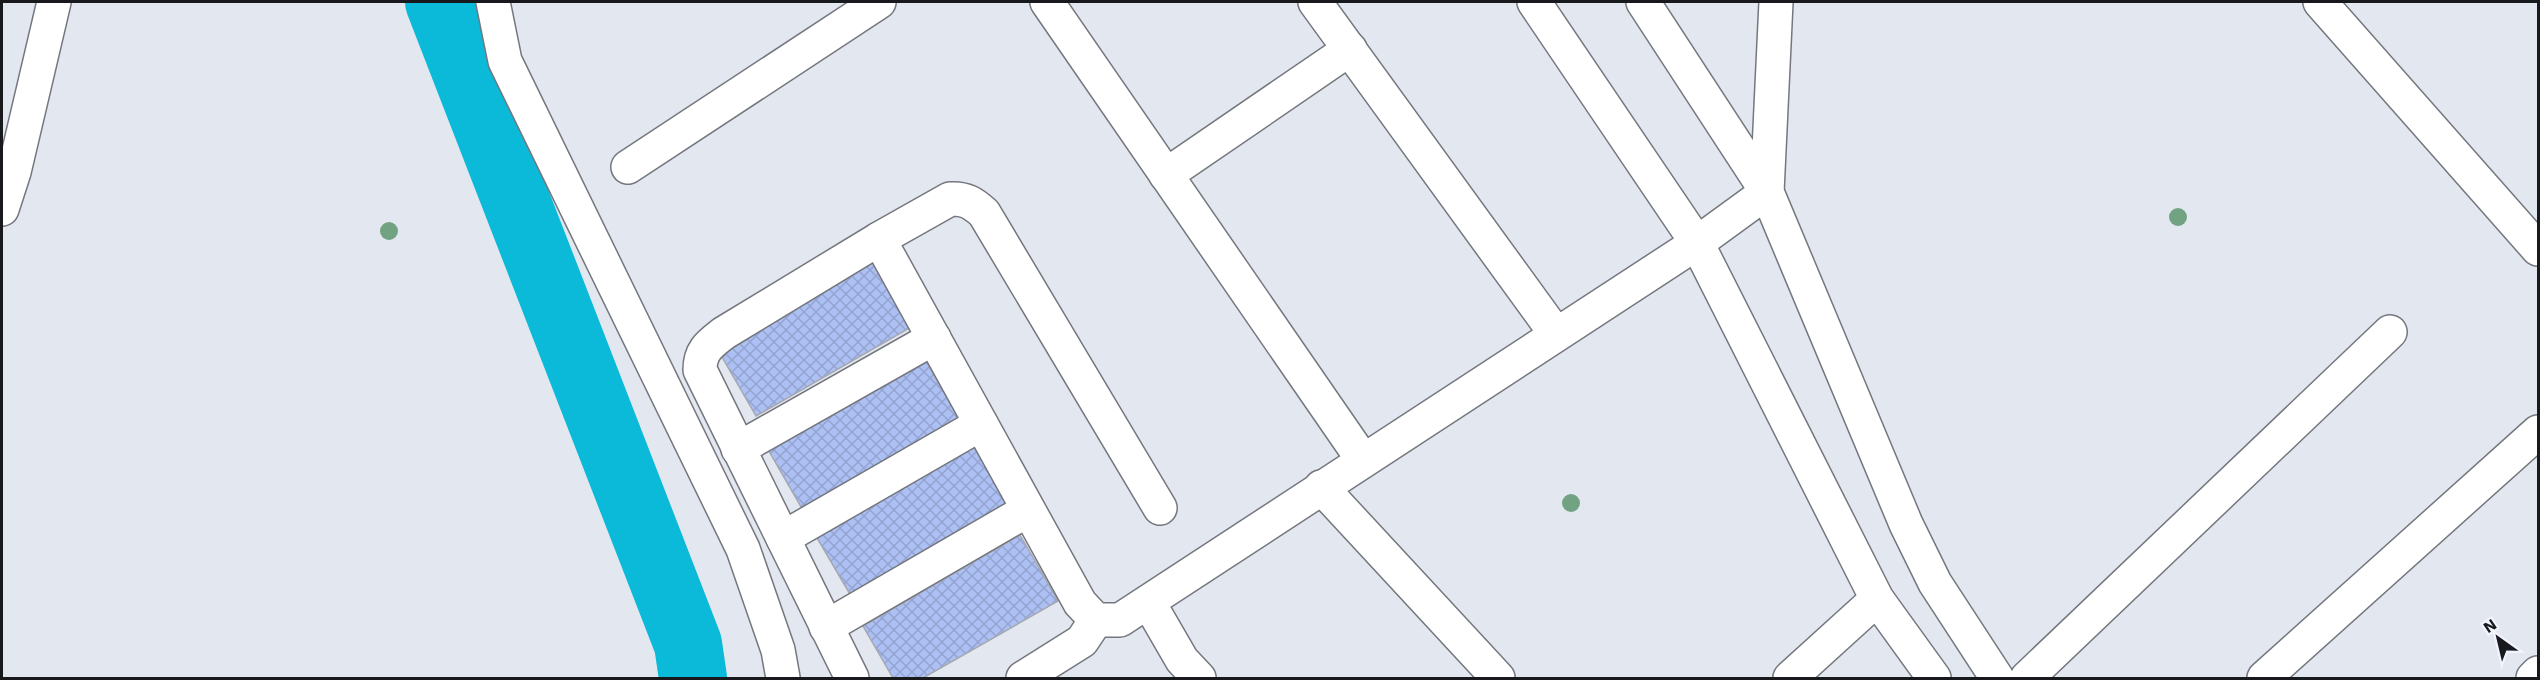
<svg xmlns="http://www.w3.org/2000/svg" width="2540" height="680" viewBox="0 0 2540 680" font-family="'Work Sans',sans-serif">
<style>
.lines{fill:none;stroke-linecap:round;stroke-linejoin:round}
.river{stroke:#0bb9d8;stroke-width:68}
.building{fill:url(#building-cross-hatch);stroke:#a5a8b0;stroke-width:1.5}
.minor-casing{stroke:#74777e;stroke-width:36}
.minor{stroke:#fff;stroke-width:33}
.tree{fill:#71a282}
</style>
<defs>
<pattern id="building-cross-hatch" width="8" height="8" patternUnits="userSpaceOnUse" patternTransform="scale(1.5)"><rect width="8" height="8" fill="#adc0f4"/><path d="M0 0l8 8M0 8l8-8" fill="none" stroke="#94a4d1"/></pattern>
</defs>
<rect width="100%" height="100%" fill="#e3e7ef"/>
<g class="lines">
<!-- river -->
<path class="river" d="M 439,2 L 688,644 L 693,678"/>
</g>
<!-- building -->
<g class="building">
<path d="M 875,260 L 913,326 L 756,416 L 718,350 Z"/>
<path d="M 923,356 L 961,422 L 804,512 L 766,446 Z"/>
<path d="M 970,440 L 1008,506 L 851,596 L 813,531 Z"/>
<path d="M 1020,535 L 1058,601 L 923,678 L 893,678 L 863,626 Z"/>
</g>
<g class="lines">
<!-- minor casing -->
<g class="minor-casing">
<g id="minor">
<path d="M 493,2 L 505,61 L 743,549 L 778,650 L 783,678"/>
<path d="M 1047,2 L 1363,460"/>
<path d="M 1315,2 L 1556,334"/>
<path d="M 1534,2 L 1697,243 L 1877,599 L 1934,678"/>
<path d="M 1643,2 L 1767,192 L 1906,524 L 1935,583 L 1997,678"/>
<path d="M 2320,2 L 2538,249"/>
<path d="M 628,167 L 879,2"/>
<path d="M 1166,175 L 1350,49"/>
<path d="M 2,209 L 14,172 L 54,2"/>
<path d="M 879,239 L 1080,603 L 1096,620 L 1120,620 L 1697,243 L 1767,192 L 1776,2"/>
<path d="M 738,449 L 934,338"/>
<path d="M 1321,487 L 1498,678"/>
<path d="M 783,538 L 981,424"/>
<path d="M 1149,603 L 1182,660 L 1199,678"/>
<path d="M 826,627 L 1028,510"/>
<path d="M 852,678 L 700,370 C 700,350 710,344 724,333 L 879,239 L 950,199 C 965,198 973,203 984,213 L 1160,508"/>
<path d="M 1023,678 L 1082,641 L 1096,620"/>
<path d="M 1790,678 L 1877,599"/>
<path d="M 2027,678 L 2390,332"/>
<path d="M 2264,678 L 2538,432"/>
<path d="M 2533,678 L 2538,673"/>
</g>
</g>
<!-- minor -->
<use href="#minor" class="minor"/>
</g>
<!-- trees -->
<g class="tree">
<circle cx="2178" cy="217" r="9"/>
<circle cx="389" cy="231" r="9"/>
<circle cx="1571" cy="503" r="9"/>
</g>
<!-- border -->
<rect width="2540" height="680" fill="none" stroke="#18191c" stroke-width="6"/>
<!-- north arrow -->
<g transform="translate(2498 638) rotate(326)" stroke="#f1f4fd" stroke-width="4.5" paint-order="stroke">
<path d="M0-4.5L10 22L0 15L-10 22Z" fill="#18191c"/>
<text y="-9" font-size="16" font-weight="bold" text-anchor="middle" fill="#18191c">N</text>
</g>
</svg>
